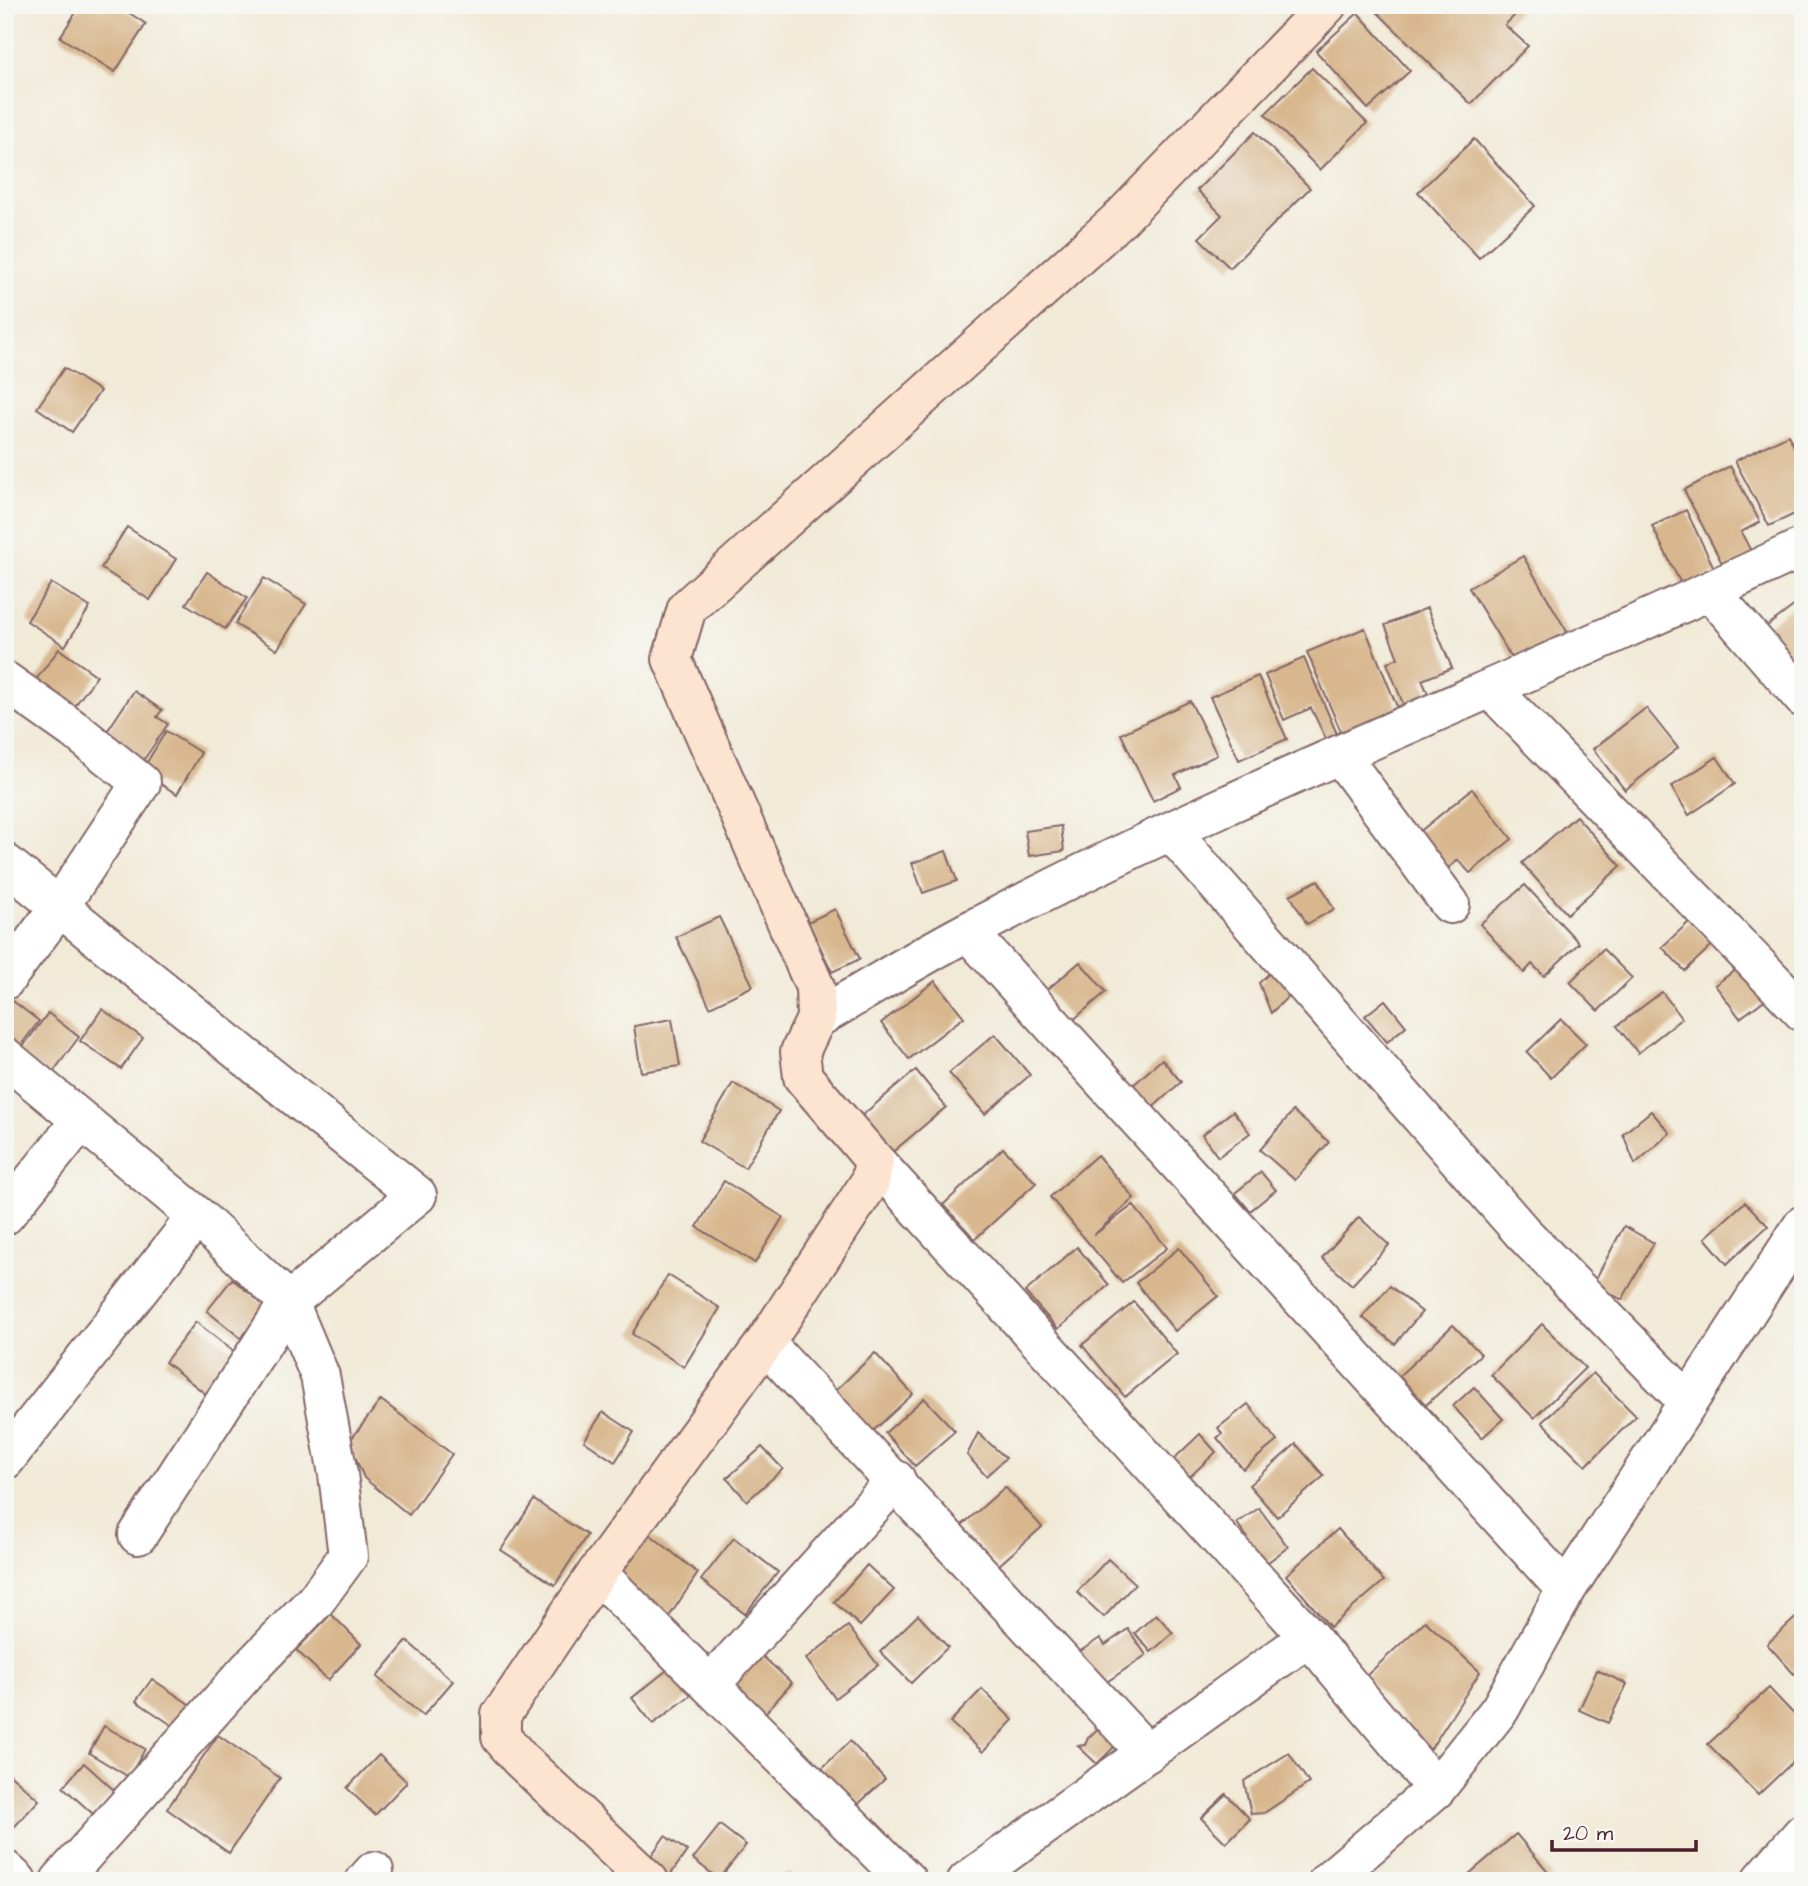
<svg xmlns="http://www.w3.org/2000/svg" width="1808" height="1886" viewBox="0 0 1808 1886" font-family="'Architects Daughter',sans-serif">
<style>
.building{fill:#d8b78e}
.lines{fill:none;stroke-linecap:round;stroke-linejoin:round}
.street-casing{stroke:#846667;stroke-width:42}
.secondary-casing{stroke:#846667;stroke-width:42}
.street{stroke:#fff;stroke-width:38}
.secondary{stroke:#fde4d1;stroke-width:38}
</style>
<rect width="100%" height="100%" fill="#f6f6f2"/>
<filter id="ink" filterUnits="userSpaceOnUse"><feTurbulence type="fractalNoise" baseFrequency=".0143" numOctaves="2"/><feDisplacementMap in="SourceGraphic" scale="14" xChannelSelector="R" yChannelSelector="G"/><feConvolveMatrix kernelMatrix="1 2 1 2 8 2 1 2 1" color-interpolation-filters="sRGB"/></filter>
<filter id="wash" filterUnits="userSpaceOnUse"><feTurbulence type="fractalNoise" baseFrequency=".00686" numOctaves="4" result="noise"/><feDisplacementMap in="SourceGraphic" scale="28" xChannelSelector="R" yChannelSelector="G"/><feGaussianBlur stdDeviation="1.57" result="paint"/><feColorMatrix in="noise" values="0 0 0 0 0 0 0 0 0 0 0 0 0 0 0 0 0 1.4 0 .05"/><feComposite in="paint" operator="in"/></filter>
<g filter="url(#wash)">
<rect width="100%" height="100%" fill="#f1ead7"/>
<g id="blocks">
<!-- building -->
<g class="building">
<path d="M 81,5 L 117,5 L 146,24 L 115,72 L 60,37 Z"/>
<path d="M 1370,5 L 1525,5 L 1505,25 L 1528,46 L 1471,104 Z"/>
<path d="M 1358,13 L 1410,71 L 1368,109 L 1316,51 Z"/>
<path d="M 1312,68 L 1367,123 L 1320,170 L 1265,114 Z"/>
<path d="M 1255,132 L 1310,188 L 1230,268 L 1199,238 L 1222,215 L 1197,190 Z"/>
<path d="M 1474,139 L 1535,206 L 1479,258 L 1418,192 Z"/>
<path d="M 64,368 L 100,391 L 72,432 L 37,408 Z"/>
<path d="M 1788,435 L 1803,464 L 1803,510 L 1769,526 L 1735,461 Z"/>
<path d="M 1730,466 L 1760,522 L 1741,532 L 1755,559 L 1727,573 L 1684,490 Z"/>
<path d="M 1686,510 L 1716,572 L 1683,588 L 1652,526 Z"/>
<path d="M 127,527 L 176,559 L 150,600 L 101,568 Z"/>
<path d="M 1523,556 L 1570,637 L 1517,667 L 1469,588 Z"/>
<path d="M 207,572 L 247,598 L 225,629 L 186,604 Z"/>
<path d="M 264,578 L 306,604 L 277,650 L 235,624 Z"/>
<path d="M 51,583 L 90,607 L 65,646 L 27,621 Z"/>
<path d="M 1803,599 L 1803,659 L 1795,665 L 1759,632 Z"/>
<path d="M 1427,608 L 1452,668 L 1422,680 L 1429,696 L 1404,706 L 1387,663 L 1398,658 L 1385,625 Z"/>
<path d="M 1365,628 L 1398,709 L 1341,732 L 1307,652 Z"/>
<path d="M 59,649 L 97,676 L 64,720 L 26,693 Z"/>
<path d="M 1304,658 L 1337,734 L 1326,739 L 1311,708 L 1284,720 L 1265,675 Z"/>
<path d="M 1258,676 L 1287,739 L 1239,760 L 1210,697 Z"/>
<path d="M 134,691 L 162,710 L 157,717 L 168,724 L 139,767 L 100,742 Z"/>
<path d="M 1190,701 L 1217,755 L 1175,775 L 1181,787 L 1153,801 L 1121,734 Z"/>
<path d="M 1646,708 L 1678,748 L 1625,790 L 1593,749 Z"/>
<path d="M 166,731 L 201,753 L 177,794 L 141,772 Z"/>
<path d="M 1717,757 L 1735,784 L 1689,815 L 1671,787 Z"/>
<path d="M 1472,789 L 1512,839 L 1470,873 L 1458,860 L 1446,870 L 1417,834 Z"/>
<path d="M 1576,816 L 1621,866 L 1567,914 L 1522,863 Z"/>
<path d="M 1061,826 L 1064,851 L 1029,856 L 1025,831 Z"/>
<path d="M 946,851 L 957,881 L 923,893 L 912,863 Z"/>
<path d="M 1318,880 L 1334,909 L 1307,924 L 1290,895 Z"/>
<path d="M 1525,885 L 1579,943 L 1544,976 L 1532,964 L 1524,973 L 1480,924 Z"/>
<path d="M 835,909 L 860,959 L 832,972 L 808,922 Z"/>
<path d="M 719,917 L 753,986 L 710,1007 L 676,937 Z"/>
<path d="M 1690,921 L 1712,945 L 1685,971 L 1662,947 Z"/>
<path d="M 1603,949 L 1632,978 L 1598,1011 L 1570,982 Z"/>
<path d="M 1750,959 L 1774,993 L 1740,1018 L 1715,985 Z"/>
<path d="M 1080,962 L 1106,992 L 1072,1021 L 1047,990 Z"/>
<path d="M 1277,966 L 1297,988 L 1271,1013 L 1259,983 Z"/>
<path d="M 935,981 L 964,1017 L 909,1059 L 881,1023 Z"/>
<path d="M 1662,992 L 1682,1018 L 1638,1053 L 1617,1026 Z"/>
<path d="M 9,998 L 39,1021 L 15,1053 L 5,1046 L 5,1002 Z"/>
<path d="M 1385,1000 L 1406,1026 L 1387,1042 L 1365,1016 Z"/>
<path d="M 102,1009 L 143,1038 L 121,1069 L 80,1041 Z"/>
<path d="M 48,1013 L 79,1037 L 50,1076 L 19,1052 Z"/>
<path d="M 672,1019 L 680,1066 L 641,1072 L 634,1026 Z"/>
<path d="M 1561,1019 L 1586,1044 L 1551,1078 L 1527,1052 Z"/>
<path d="M 995,1034 L 1030,1075 L 985,1114 L 949,1073 Z"/>
<path d="M 1162,1059 L 1181,1082 L 1150,1110 L 1130,1088 Z"/>
<path d="M 916,1070 L 946,1107 L 889,1155 L 859,1118 Z"/>
<path d="M 733,1083 L 779,1111 L 745,1168 L 699,1141 Z"/>
<path d="M 1233,1111 L 1250,1133 L 1218,1157 L 1202,1135 Z"/>
<path d="M 1293,1111 L 1329,1142 L 1295,1180 L 1260,1150 Z"/>
<path d="M 1651,1111 L 1670,1133 L 1635,1164 L 1623,1134 Z"/>
<path d="M 1003,1148 L 1036,1183 L 975,1239 L 943,1205 Z"/>
<path d="M 1097,1155 L 1134,1198 L 1094,1235 L 1133,1205 L 1167,1248 L 1122,1283 L 1050,1197 Z"/>
<path d="M 1261,1172 L 1276,1190 L 1250,1211 L 1235,1193 Z"/>
<path d="M 724,1181 L 783,1217 L 755,1263 L 697,1227 Z"/>
<path d="M 1745,1202 L 1768,1226 L 1727,1264 L 1705,1238 Z"/>
<path d="M 1359,1217 L 1389,1245 L 1352,1285 L 1322,1258 Z"/>
<path d="M 1624,1226 L 1654,1243 L 1622,1300 L 1593,1284 Z"/>
<path d="M 1077,1247 L 1109,1285 L 1058,1329 L 1025,1292 Z"/>
<path d="M 1179,1248 L 1218,1296 L 1175,1331 L 1136,1283 Z"/>
<path d="M 668,1275 L 720,1308 L 684,1367 L 632,1334 Z"/>
<path d="M 232,1279 L 277,1315 L 252,1347 L 207,1311 Z"/>
<path d="M 1390,1286 L 1422,1312 L 1395,1344 L 1362,1317 Z"/>
<path d="M 1134,1302 L 1177,1354 L 1125,1397 L 1082,1345 Z"/>
<path d="M 196,1322 L 247,1362 L 216,1402 L 165,1362 Z"/>
<path d="M 1542,1324 L 1585,1368 L 1534,1418 L 1491,1375 Z"/>
<path d="M 1453,1325 L 1481,1354 L 1426,1405 L 1399,1376 Z"/>
<path d="M 875,1353 L 913,1394 L 872,1432 L 834,1392 Z"/>
<path d="M 1593,1373 L 1636,1416 L 1586,1466 L 1542,1422 Z"/>
<path d="M 1474,1387 L 1503,1419 L 1482,1438 L 1453,1406 Z"/>
<path d="M 924,1398 L 955,1431 L 915,1466 L 885,1433 Z"/>
<path d="M 381,1400 L 452,1454 L 409,1515 L 364,1478 L 349,1442 Z"/>
<path d="M 1248,1404 L 1277,1441 L 1243,1469 L 1217,1438 L 1222,1434 L 1218,1428 Z"/>
<path d="M 603,1412 L 634,1432 L 615,1462 L 584,1441 Z"/>
<path d="M 978,1433 L 1006,1458 L 986,1476 L 967,1455 Z"/>
<path d="M 1200,1434 L 1216,1452 L 1177,1489 L 1161,1471 Z"/>
<path d="M 1296,1444 L 1324,1476 L 1277,1517 L 1249,1485 Z"/>
<path d="M 762,1447 L 783,1469 L 747,1501 L 727,1478 Z"/>
<path d="M 1005,1487 L 1042,1527 L 998,1566 L 961,1526 Z"/>
<path d="M 534,1500 L 587,1535 L 555,1585 L 501,1550 Z"/>
<path d="M 1259,1508 L 1288,1547 L 1255,1572 L 1235,1546 L 1247,1537 L 1237,1523 Z"/>
<path d="M 1338,1529 L 1384,1581 L 1330,1627 L 1286,1575 Z"/>
<path d="M 647,1532 L 698,1573 L 661,1629 L 611,1583 Z"/>
<path d="M 734,1538 L 778,1572 L 745,1614 L 701,1580 Z"/>
<path d="M 1108,1559 L 1135,1584 L 1104,1617 L 1077,1592 Z"/>
<path d="M 867,1565 L 894,1590 L 860,1626 L 834,1602 Z"/>
<path d="M 1803,1611 L 1803,1666 L 1794,1674 L 1767,1644 Z"/>
<path d="M 331,1614 L 361,1644 L 328,1680 L 296,1650 Z"/>
<path d="M 1156,1614 L 1173,1633 L 1151,1652 L 1135,1633 Z"/>
<path d="M 918,1615 L 948,1647 L 911,1683 L 880,1652 Z"/>
<path d="M 1425,1621 L 1480,1672 L 1430,1750 L 1366,1676 Z"/>
<path d="M 848,1626 L 878,1665 L 835,1698 L 806,1659 Z"/>
<path d="M 1128,1629 L 1146,1655 L 1095,1690 L 1073,1656 L 1100,1638 L 1105,1645 Z"/>
<path d="M 407,1641 L 453,1681 L 423,1716 L 377,1677 Z"/>
<path d="M 759,1653 L 792,1683 L 760,1719 L 727,1688 Z"/>
<path d="M 671,1667 L 691,1695 L 653,1724 L 632,1698 Z"/>
<path d="M 1597,1670 L 1627,1684 L 1608,1723 L 1579,1710 Z"/>
<path d="M 152,1679 L 195,1708 L 179,1730 L 136,1701 Z"/>
<path d="M 1769,1688 L 1803,1724 L 1803,1752 L 1758,1795 L 1708,1744 Z"/>
<path d="M 982,1689 L 1013,1720 L 983,1752 L 950,1722 Z"/>
<path d="M 1109,1718 L 1126,1735 L 1097,1764 L 1078,1746 L 1085,1745 L 1088,1738 Z"/>
<path d="M 104,1726 L 145,1749 L 129,1777 L 89,1753 Z"/>
<path d="M 218,1735 L 280,1778 L 229,1853 L 167,1809 Z"/>
<path d="M 850,1741 L 885,1779 L 852,1810 L 817,1773 Z"/>
<path d="M 1289,1753 L 1309,1783 L 1264,1813 L 1251,1814 L 1244,1781 Z"/>
<path d="M 379,1755 L 407,1782 L 375,1815 L 347,1788 Z"/>
<path d="M 84,1763 L 115,1791 L 93,1814 L 63,1787 Z"/>
<path d="M 5,1770 L 39,1800 L 5,1837 Z"/>
<path d="M 1226,1794 L 1250,1819 L 1226,1843 L 1201,1818 Z"/>
<path d="M 720,1825 L 746,1845 L 719,1879 L 693,1859 Z"/>
<path d="M 1516,1834 L 1552,1876 L 1547,1881 L 1461,1881 Z"/>
<path d="M 665,1836 L 687,1851 L 666,1881 L 644,1866 Z"/>
<path d="M 788,1873 L 800,1881 L 783,1881 Z"/>
</g>
</g>
</g>
<g filter="url(#ink)">
<use href="#blocks" fill-opacity="0" stroke="#846667" stroke-width="2"/>
<g class="lines">
<!-- street casing -->
<g class="street-casing">
<g id="street">
<path d="M 1710,591 L 1803,698"/>
<path d="M 5,681 L 80,734 L 141,783 L 60,906 L 5,980"/>
<path d="M 1491,689 L 1803,1012"/>
<path d="M 1340,755 L 1450,904"/>
<path d="M 1172,833 L 1522,1232 L 1688,1402"/>
<path d="M 5,863 L 417,1195 L 289,1302 L 138,1535"/>
<path d="M 968,932 L 1566,1590"/>
<path d="M 816,1019 C 867,990 917,958 969,931 C 1239,788 1527,679 1803,547"/>
<path d="M 5,1057 L 197,1216 L 289,1302 L 320,1376 L 338,1474 L 348,1556 L 316,1600 L 248,1670 L 60,1881"/>
<path d="M 874,1160 L 1309,1637 L 1436,1789"/>
<path d="M 5,1215 L 80,1122"/>
<path d="M 765,1343 L 1147,1753"/>
<path d="M 5,1460 L 197,1216"/>
<path d="M 597,1573 L 907,1881"/>
<path d="M 710,1685 L 896,1480"/>
<path d="M 5,1870 L 17,1881"/>
<path d="M 365,1881 L 374,1871"/>
<path d="M 967,1881 L 1309,1637"/>
<path d="M 1328,1881 L 1436,1789 L 1500,1709 L 1566,1590 L 1803,1225"/>
<path d="M 1761,1881 L 1803,1833"/>
</g>
</g>
<!-- secondary casing -->
<g class="secondary-casing">
<path id="secondary" d="M 649,1881 L 520,1759 L 501,1737 L 501,1715 L 597,1573 L 765,1343 L 870,1182 L 874,1160 L 803,1077 L 800,1052 L 816,1019 L 815,987 L 672,659 L 687,608 L 1121,218 L 1327,5"/>
</g>
<!-- street -->
<use href="#street" class="street"/>
<!-- secondary -->
<use href="#secondary" class="secondary"/>
</g>
</g>
<!-- margin -->
<rect width="1808" height="1886" fill="none" stroke="#f6f6f2" stroke-width="28"/>
<!-- scale -->
<path d="M1552 1840v10h144v-10" fill="none" stroke="#4a1f2b" stroke-width="3.5"/>
<text x="1563" y="1840" font-size="21" fill="#4a1f2b" stroke="#f6f6f2" stroke-width="5" paint-order="stroke">20 m</text>
</svg>
